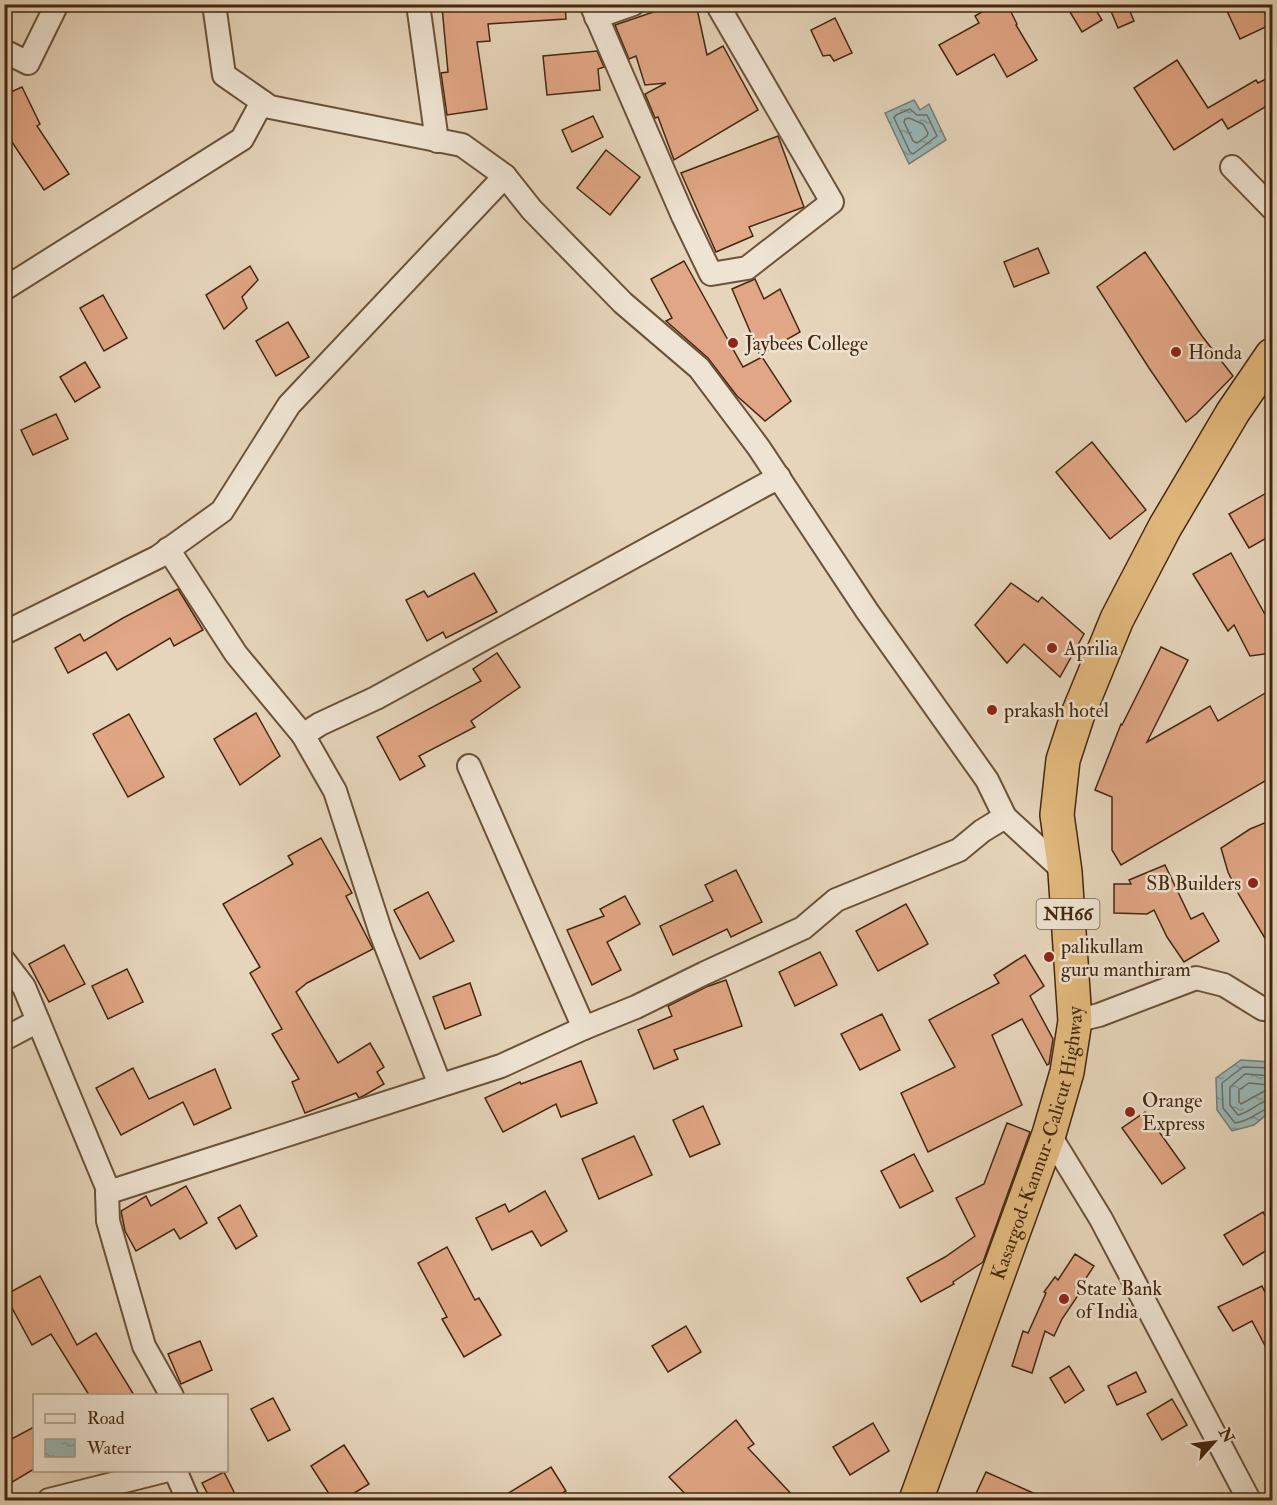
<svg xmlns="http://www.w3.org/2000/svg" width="1277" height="1505" viewBox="0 0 1277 1505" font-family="'IM FELL Double Pica',serif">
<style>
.water{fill:url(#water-ripples);stroke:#777d74;stroke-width:1.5}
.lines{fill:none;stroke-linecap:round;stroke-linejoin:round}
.shore{stroke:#6e6f62;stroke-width:1.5}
.building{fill:#e1a685;stroke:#44270d;stroke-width:1.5}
.minor-casing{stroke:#6c5238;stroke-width:26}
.highway-casing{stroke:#44270d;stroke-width:36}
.minor{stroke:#efe4d3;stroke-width:22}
.highway{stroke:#e3ba7e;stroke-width:33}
.poi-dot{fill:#8f2418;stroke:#efe4d3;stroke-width:2}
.labels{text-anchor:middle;stroke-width:5;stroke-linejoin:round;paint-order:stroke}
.shield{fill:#efe4d3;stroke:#776048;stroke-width:1.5}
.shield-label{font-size:18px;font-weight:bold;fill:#44270d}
.poi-label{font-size:20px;fill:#44270d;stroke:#efe4d3;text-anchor:start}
.street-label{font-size:20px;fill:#44270d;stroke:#efe4d3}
</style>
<defs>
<pattern id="water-ripples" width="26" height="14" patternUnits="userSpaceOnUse" patternTransform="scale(1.5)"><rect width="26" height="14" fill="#99b7b8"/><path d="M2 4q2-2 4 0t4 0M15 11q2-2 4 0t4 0" fill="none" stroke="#7e9594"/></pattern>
</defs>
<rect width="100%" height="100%" fill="#e6d5bb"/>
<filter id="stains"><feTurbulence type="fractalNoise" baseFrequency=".00333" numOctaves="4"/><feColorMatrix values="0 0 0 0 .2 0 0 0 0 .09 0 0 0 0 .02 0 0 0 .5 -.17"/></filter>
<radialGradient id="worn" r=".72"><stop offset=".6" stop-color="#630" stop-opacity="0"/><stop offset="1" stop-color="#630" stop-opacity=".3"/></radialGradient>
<!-- water -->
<g class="water">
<path d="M 914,100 L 920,110 L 929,104 L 946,140 L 909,164 L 885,113 Z"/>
<path d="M 1241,1060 L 1271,1062 L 1272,1110 L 1254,1125 L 1232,1131 L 1217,1110 L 1216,1078 Z"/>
</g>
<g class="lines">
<!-- shore -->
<g class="shore">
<path d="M 910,109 L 917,115 L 927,115 L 937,136 L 913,154 L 910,152 L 894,118 L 896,115 Z"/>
<path d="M 909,118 L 923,124 L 928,133 L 927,136 L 917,143 L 913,141 L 904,122 L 905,119 Z"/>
<path d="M 1272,1068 L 1243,1067 L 1222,1083 L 1223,1108 L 1235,1123 C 1252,1121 1260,1109 1272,1107"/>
<path d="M 1272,1076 L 1245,1074 L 1230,1087 L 1230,1105 L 1238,1115 C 1251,1112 1259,1101 1272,1099"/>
<path d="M 1249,1083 L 1268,1085 L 1270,1088 L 1241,1104 L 1239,1102 L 1239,1090 Z"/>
</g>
</g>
<!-- building -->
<g class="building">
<path d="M 464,4 L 565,4 L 566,19 L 488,24 L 490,41 L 477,42 L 487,109 L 447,115 L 441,73 L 448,72 L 442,7 Z"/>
<path d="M 677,4 L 696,4 L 707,55 L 723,46 L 758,110 L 674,160 L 658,117 L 655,118 L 645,94 L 666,83 L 645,85 L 636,56 L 629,59 L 615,25 Z"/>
<path d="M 995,4 L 1007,4 L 1017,24 L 1016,25 L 1037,60 L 1007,77 L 994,54 L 957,75 L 939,45 L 979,23 L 975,16 Z"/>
<path d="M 1082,4 L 1092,4 L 1102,20 L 1082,32 L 1070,12 Z"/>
<path d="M 1108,4 L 1127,4 L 1134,21 L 1118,28 Z"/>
<path d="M 1242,4 L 1261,4 L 1270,25 L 1240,39 L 1227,11 Z"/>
<path d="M 835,18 L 852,53 L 834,61 L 830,55 L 823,56 L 811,30 Z"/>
<path d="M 597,51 L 604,67 L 598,69 L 600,90 L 547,95 L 543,56 Z"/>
<path d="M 1177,60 L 1208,108 L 1256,80 L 1258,83 L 1272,76 L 1272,103 L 1228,129 L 1222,119 L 1174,150 L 1134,88 Z"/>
<path d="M 22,87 L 40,124 L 37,126 L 69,174 L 44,190 L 10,139 L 4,142 L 4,95 Z"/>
<path d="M 593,116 L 603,137 L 572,152 L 562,130 Z"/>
<path d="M 778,136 L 804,207 L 749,227 L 753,236 L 716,252 L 681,173 Z"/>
<path d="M 606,150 L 640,177 L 610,215 L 577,188 Z"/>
<path d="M 1038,248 L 1049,273 L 1014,287 L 1004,262 Z"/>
<path d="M 1145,252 L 1202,336 L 1233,376 L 1196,414 L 1186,422 L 1149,368 L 1097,287 Z"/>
<path d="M 684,261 L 743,367 L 762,357 L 791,401 L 765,421 L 737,396 L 708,358 L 666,321 L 672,318 L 651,279 Z"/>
<path d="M 250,266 L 258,280 L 242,297 L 247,308 L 224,329 L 206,295 Z"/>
<path d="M 755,279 L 764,299 L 780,289 L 800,332 L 760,355 L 732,289 Z"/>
<path d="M 103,295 L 127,338 L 104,351 L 80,308 Z"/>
<path d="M 288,322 L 309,357 L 276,376 L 256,341 Z"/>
<path d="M 85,362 L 100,387 L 75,402 L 60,377 Z"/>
<path d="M 56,414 L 68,439 L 33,455 L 21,430 Z"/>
<path d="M 1092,442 L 1146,510 L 1110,539 L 1056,472 Z"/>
<path d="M 1272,490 L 1272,535 L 1249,548 L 1229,514 Z"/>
<path d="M 1231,553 L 1272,627 L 1272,653 L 1250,656 L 1234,625 L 1228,631 L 1193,574 Z"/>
<path d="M 474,573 L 497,612 L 446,638 L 443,632 L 427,641 L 406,600 L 424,591 L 428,597 Z"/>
<path d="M 1011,583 L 1038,602 L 1042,597 L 1084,634 L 1060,677 L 1024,644 L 1007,663 L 975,625 Z"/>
<path d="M 178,589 L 203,630 L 174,646 L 170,638 L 117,670 L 106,652 L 68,673 L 55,648 L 80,634 L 84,641 L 123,618 Z"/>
<path d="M 1161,647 L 1188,660 L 1147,742 L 1210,706 L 1218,721 L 1272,689 L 1272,777 L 1121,865 L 1112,850 L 1112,797 L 1095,790 L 1121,724 L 1122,725 Z"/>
<path d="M 497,653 L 520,687 L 471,721 L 475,727 L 419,756 L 425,766 L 400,780 L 377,737 L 481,681 L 473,669 Z"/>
<path d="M 256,713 L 280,756 L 240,785 L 214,739 Z"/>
<path d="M 129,714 L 164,777 L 128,797 L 93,734 Z"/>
<path d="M 1272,820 L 1272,950 L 1239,895 L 1228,872 L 1221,848 L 1250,829 Z"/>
<path d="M 321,838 L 352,893 L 346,896 L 373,949 L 307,983 L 296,992 L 338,1063 L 370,1043 L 384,1067 L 377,1072 L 384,1084 L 365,1095 L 359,1098 L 356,1093 L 305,1113 L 292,1082 L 299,1079 L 272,1034 L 282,1029 L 250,973 L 260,967 L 223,904 L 293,864 L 288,856 Z"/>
<path d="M 1165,865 L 1191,919 L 1203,913 L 1219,941 L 1184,962 L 1167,937 L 1154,910 L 1147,914 L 1114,913 L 1114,884 L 1131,884 L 1129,880 Z"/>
<path d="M 736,870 L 762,922 L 731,937 L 727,929 L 673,955 L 660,926 L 713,901 L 705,885 Z"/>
<path d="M 428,892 L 454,941 L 420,959 L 394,910 Z"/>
<path d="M 625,896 L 640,924 L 607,942 L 621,970 L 592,985 L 567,930 L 604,916 L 600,909 Z"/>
<path d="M 906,904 L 928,944 L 878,971 L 856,931 Z"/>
<path d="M 64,945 L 85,984 L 49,1002 L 29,964 Z"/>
<path d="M 820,952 L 837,985 L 795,1006 L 779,972 Z"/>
<path d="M 1025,955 L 1044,986 L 1030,996 L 1053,1039 L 1049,1064 L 1047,1065 L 1022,1019 L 992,1035 L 1022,1105 L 928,1152 L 901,1093 L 955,1067 L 929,1020 L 999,983 L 994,975 Z"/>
<path d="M 127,969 L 143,1002 L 108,1019 L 92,986 Z"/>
<path d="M 726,980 L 742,1026 L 674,1050 L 678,1059 L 654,1069 L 638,1030 L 672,1016 L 668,1006 L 706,987 Z"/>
<path d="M 470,983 L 481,1015 L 445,1029 L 433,997 Z"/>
<path d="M 882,1014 L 900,1050 L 860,1070 L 841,1034 Z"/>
<path d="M 581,1061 L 597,1103 L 561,1117 L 556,1104 L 503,1132 L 485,1098 L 520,1082 L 521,1084 Z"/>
<path d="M 133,1068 L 149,1099 L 215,1069 L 231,1108 L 194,1125 L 183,1102 L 121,1135 L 96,1088 Z"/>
<path d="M 703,1106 L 720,1144 L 690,1157 L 673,1120 Z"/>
<path d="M 1145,1112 L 1185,1168 L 1162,1184 L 1122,1128 Z"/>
<path d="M 1007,1123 L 1030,1132 L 983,1262 L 953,1282 L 954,1284 L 921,1302 L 907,1278 L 945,1257 L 975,1236 L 956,1198 L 984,1184 Z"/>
<path d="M 634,1136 L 652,1175 L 599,1199 L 582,1159 Z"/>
<path d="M 914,1154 L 933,1191 L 900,1208 L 881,1171 Z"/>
<path d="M 186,1186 L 207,1223 L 180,1239 L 174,1229 L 136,1251 L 125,1231 L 121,1211 L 146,1196 L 151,1206 Z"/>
<path d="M 545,1191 L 567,1231 L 541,1246 L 532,1231 L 492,1250 L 476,1218 L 505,1204 L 509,1212 Z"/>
<path d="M 240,1205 L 257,1236 L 236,1249 L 218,1218 Z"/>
<path d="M 1263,1212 L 1272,1227 L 1272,1247 L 1243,1265 L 1224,1235 Z"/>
<path d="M 447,1247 L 475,1300 L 479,1298 L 501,1335 L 464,1357 L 442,1319 L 447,1317 L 418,1263 Z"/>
<path d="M 1075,1254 L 1094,1266 L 1076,1293 L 1079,1294 L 1062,1319 L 1054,1336 L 1045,1331 L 1032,1373 L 1012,1366 L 1023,1331 L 1028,1333 L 1046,1293 L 1044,1292 L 1055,1277 L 1058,1280 Z"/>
<path d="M 40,1276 L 77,1345 L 96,1333 L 134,1395 L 89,1395 L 51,1334 L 32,1345 L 5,1295 Z"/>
<path d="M 1262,1286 L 1272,1306 L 1272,1359 L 1252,1321 L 1233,1331 L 1218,1307 Z"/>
<path d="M 686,1326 L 701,1352 L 668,1372 L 652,1346 Z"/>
<path d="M 200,1341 L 212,1370 L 181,1384 L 168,1354 Z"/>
<path d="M 1069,1366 L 1084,1390 L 1065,1403 L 1050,1378 Z"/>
<path d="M 1136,1372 L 1146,1392 L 1117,1405 L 1108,1386 Z"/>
<path d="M 273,1398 L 290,1430 L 268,1441 L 251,1409 Z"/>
<path d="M 1172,1399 L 1187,1425 L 1162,1440 L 1147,1414 Z"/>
<path d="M 736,1420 L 754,1444 L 748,1448 L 797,1500 L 691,1500 L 669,1477 Z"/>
<path d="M 873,1423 L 889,1451 L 850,1475 L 833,1447 Z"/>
<path d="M 34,1427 L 34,1469 L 4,1487 L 4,1443 Z"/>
<path d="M 344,1445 L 369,1484 L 343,1500 L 333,1500 L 311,1466 Z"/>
<path d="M 551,1467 L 566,1491 L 551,1500 L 497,1500 Z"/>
<path d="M 224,1472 L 238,1500 L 211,1500 L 202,1483 Z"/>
<path d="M 986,1472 L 1049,1500 L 973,1500 Z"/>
</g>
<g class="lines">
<!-- minor casing -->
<g class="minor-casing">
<g id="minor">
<path d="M 214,4 L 224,75 L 270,107 L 462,145 L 505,176 L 532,210 L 623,303 L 699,368 L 759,448 L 867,611 L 987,780 L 1005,817 L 1065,872"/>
<path d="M 418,4 L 437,141"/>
<path d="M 591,4 L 683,216 L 711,274 L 747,268 L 832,202 L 717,4"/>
<path d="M 596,17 L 633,4"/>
<path d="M 4,51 L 28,63 L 57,4"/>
<path d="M 1232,167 L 1272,208"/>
<path d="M 4,289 L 242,139 L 262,102"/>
<path d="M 168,549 L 236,654 L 303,735"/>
<path d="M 4,633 L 158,557 L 222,511 L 289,405 L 505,176"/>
<path d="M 469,766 L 584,1028"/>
<path d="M 4,961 L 24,987 L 109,1192 L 501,1066 L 584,1028 L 636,1007 L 705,973 L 803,928 L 836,900 L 959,850 L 982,831 L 1005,817"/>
<path d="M 1075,1021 L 1099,1015 L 1196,978 L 1224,985 L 1263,1009 L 1272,1007"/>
<path d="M 4,1039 L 38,1021"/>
<path d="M 440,1085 L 381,933 L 335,791 L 303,735 L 320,724 L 376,698 L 779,477"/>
<path d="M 1049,1134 L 1101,1219 L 1249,1500"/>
<path d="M 109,1192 L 107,1193 L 108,1221 L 144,1346 L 172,1396"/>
<path d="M 175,1470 L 188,1500"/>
<path d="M 49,1500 L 168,1470"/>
</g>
</g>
<!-- highway casing -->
<g class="highway-casing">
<g id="highway">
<path id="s1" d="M 916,1500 L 1049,1134 L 1067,1072 L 1075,1021 L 1065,872 L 1057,815 L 1063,760 L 1078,714 L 1117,619 L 1165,527 L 1233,412 L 1272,355"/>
</g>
</g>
<!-- minor -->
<use href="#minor" class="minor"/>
<!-- highway -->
<use href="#highway" class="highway"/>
</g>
<!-- markers -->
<g class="poi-dot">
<circle cx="733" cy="343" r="6"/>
<circle cx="1176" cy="352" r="6"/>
<circle cx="1052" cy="648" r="6"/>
<circle cx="992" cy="710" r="6"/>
<circle cx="1253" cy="883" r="6"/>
<circle cx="1049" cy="957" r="6"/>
<circle cx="1130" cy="1112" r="6"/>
<circle cx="1064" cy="1299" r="6"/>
</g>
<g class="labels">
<!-- shield labels -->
<rect class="shield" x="1036.5" y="899" width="63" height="30" rx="4.5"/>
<g class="shield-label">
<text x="1068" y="920">NH66</text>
</g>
<!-- poi labels -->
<g class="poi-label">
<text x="745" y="350">Jaybees College</text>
<text x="1188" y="359">Honda</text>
<text x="1064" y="655">Aprilia</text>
<text x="1004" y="717">prakash hotel</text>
<text x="1241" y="890" text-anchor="end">SB Builders</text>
<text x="1061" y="953">palikullam<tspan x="1061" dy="23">guru manthiram</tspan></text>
<text x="1142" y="1107">Orange<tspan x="1142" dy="23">Express</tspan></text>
<text x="1076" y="1295">State Bank<tspan x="1076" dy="23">of India</tspan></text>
</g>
<!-- street labels -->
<g class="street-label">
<text dy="7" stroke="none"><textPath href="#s1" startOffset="378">Kasargod-Kannur-Calicut Highway</textPath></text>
</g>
</g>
<!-- margin -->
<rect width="1277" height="1505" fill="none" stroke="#e6d5bb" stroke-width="24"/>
<rect x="6" y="6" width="1265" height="1493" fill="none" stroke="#44270d" stroke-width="3"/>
<rect x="12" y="12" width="1253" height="1481" fill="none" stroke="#44270d" stroke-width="1.5"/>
<!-- legend -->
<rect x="33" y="1394" width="195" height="78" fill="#efe4d3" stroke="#ab9884" stroke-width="1.5"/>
<rect x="45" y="1414" width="30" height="9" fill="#efe4d3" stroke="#ab9884" stroke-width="1.5"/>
<text x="87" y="1424" font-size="18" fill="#44270d">Road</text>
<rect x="45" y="1439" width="30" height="18" fill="url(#water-ripples)" stroke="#ab9884" stroke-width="1.5"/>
<text x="87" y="1454" font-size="18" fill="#44270d">Water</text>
<!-- north arrow -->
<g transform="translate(1214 1442) rotate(62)" stroke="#efe4d3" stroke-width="4.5" paint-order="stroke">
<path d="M0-4.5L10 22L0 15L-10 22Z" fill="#44270d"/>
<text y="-9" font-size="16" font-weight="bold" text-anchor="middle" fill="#44270d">N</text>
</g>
<rect width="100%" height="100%" filter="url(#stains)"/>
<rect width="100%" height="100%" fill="url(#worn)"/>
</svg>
